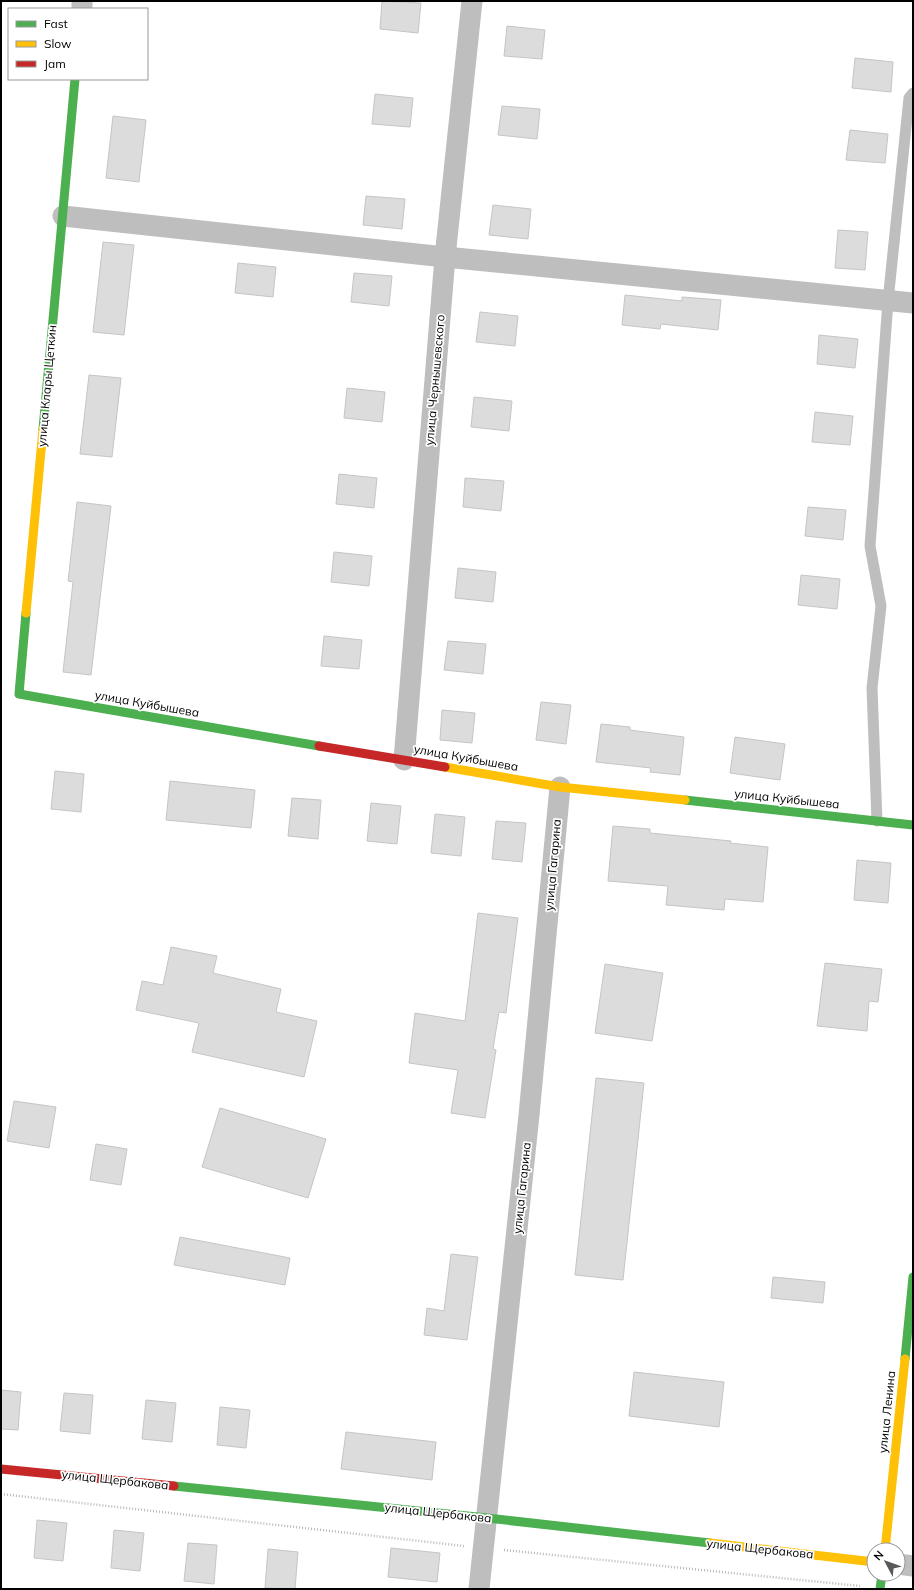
<svg xmlns="http://www.w3.org/2000/svg" width="914" height="1590" viewBox="0 0 914 1590" font-family="Mulish,sans-serif">
<style>
.building{fill:#dcdcdc;stroke:#c5c5c5}
.lines{fill:none;stroke-linecap:round;stroke-linejoin:round}
.path{stroke:#b8b8b8;stroke-width:2.5;stroke-dasharray:1 2;stroke-linecap:butt}
.lane{stroke:#bebebe;stroke-width:11}
.street{stroke:#bebebe;stroke-width:21}
.fast{stroke:#4caf50;stroke-width:9}
.slow{stroke:#ffc107;stroke-width:9}
.jam{stroke:#c62828;stroke-width:9}
.labels{text-anchor:middle;stroke-width:3.5;stroke-linejoin:round;paint-order:stroke}
.street-label{font-size:12px;fill:#000;stroke:#fff}
</style>
<rect width="100%" height="100%" fill="#fff"/>
<!-- building -->
<g class="building">
<path d="M 382,1 L 421,3 L 418,33 L 380,29 Z"/>
<path d="M 507,26 L 545,30 L 542,59 L 504,56 Z"/>
<path d="M 855,58 L 893,62 L 891,92 L 852,88 Z"/>
<path d="M 375,94 L 413,98 L 410,127 L 372,124 Z"/>
<path d="M 502,106 L 540,109 L 537,139 L 498,135 Z"/>
<path d="M 113,116 L 146,120 L 139,182 L 106,178 Z"/>
<path d="M 850,130 L 888,134 L 885,163 L 846,160 Z"/>
<path d="M 366,196 L 405,199 L 402,229 L 363,225 Z"/>
<path d="M 493,205 L 531,209 L 528,239 L 489,235 Z"/>
<path d="M 838,230 L 868,232 L 865,270 L 835,268 Z"/>
<path d="M 103,242 L 134,245 L 124,335 L 93,332 Z"/>
<path d="M 238,263 L 276,267 L 273,297 L 235,293 Z"/>
<path d="M 354,273 L 392,276 L 389,306 L 351,302 Z"/>
<path d="M 625,295 L 682,301 L 682,297 L 721,300 L 718,330 L 661,324 L 660,329 L 622,325 Z"/>
<path d="M 480,312 L 518,316 L 515,346 L 476,342 Z"/>
<path d="M 819,335 L 858,339 L 855,368 L 817,364 Z"/>
<path d="M 89,375 L 121,378 L 112,457 L 80,454 Z"/>
<path d="M 347,388 L 385,392 L 382,422 L 344,418 Z"/>
<path d="M 474,397 L 512,401 L 509,431 L 471,427 Z"/>
<path d="M 815,412 L 853,416 L 850,445 L 812,442 Z"/>
<path d="M 339,474 L 377,478 L 374,508 L 336,504 Z"/>
<path d="M 465,478 L 504,481 L 501,511 L 463,507 Z"/>
<path d="M 77,502 L 111,506 L 91,675 L 63,672 L 73,582 L 68,581 Z"/>
<path d="M 808,507 L 846,510 L 843,540 L 805,536 Z"/>
<path d="M 334,552 L 372,556 L 369,586 L 331,582 Z"/>
<path d="M 458,568 L 496,572 L 493,602 L 455,598 Z"/>
<path d="M 801,575 L 840,579 L 837,609 L 798,605 Z"/>
<path d="M 324,636 L 362,640 L 359,669 L 321,666 Z"/>
<path d="M 448,641 L 486,644 L 483,674 L 444,670 Z"/>
<path d="M 541,702 L 571,705 L 566,744 L 536,740 Z"/>
<path d="M 442,710 L 475,713 L 472,743 L 440,740 Z"/>
<path d="M 601,724 L 630,727 L 630,730 L 684,737 L 680,775 L 650,772 L 651,768 L 596,762 Z"/>
<path d="M 735,737 L 785,744 L 780,780 L 730,773 Z"/>
<path d="M 55,771 L 84,774 L 81,812 L 51,809 Z"/>
<path d="M 170,781 L 255,790 L 251,828 L 166,820 Z"/>
<path d="M 292,798 L 321,800 L 318,839 L 288,836 Z"/>
<path d="M 371,803 L 401,806 L 397,844 L 367,841 Z"/>
<path d="M 435,814 L 465,817 L 461,856 L 431,853 Z"/>
<path d="M 496,821 L 526,823 L 522,862 L 492,859 Z"/>
<path d="M 613,826 L 650,829 L 650,833 L 731,841 L 730,843 L 768,847 L 763,902 L 725,899 L 724,910 L 666,905 L 668,886 L 608,881 Z"/>
<path d="M 857,860 L 891,863 L 888,903 L 854,900 Z"/>
<path d="M 478,913 L 518,918 L 506,1013 L 499,1012 L 493,1049 L 496,1050 L 485,1118 L 451,1113 L 458,1070 L 409,1063 L 415,1013 L 465,1021 Z"/>
<path d="M 171,947 L 217,956 L 213,973 L 281,989 L 276,1012 L 317,1021 L 304,1077 L 192,1052 L 199,1023 L 136,1010 L 142,981 L 163,985 Z"/>
<path d="M 825,963 L 882,969 L 878,1002 L 869,1001 L 867,1031 L 817,1026 Z"/>
<path d="M 605,964 L 663,973 L 652,1041 L 595,1033 Z"/>
<path d="M 596,1078 L 644,1083 L 623,1280 L 575,1275 Z"/>
<path d="M 14,1101 L 56,1107 L 49,1148 L 7,1141 Z"/>
<path d="M 220,1108 L 326,1139 L 308,1198 L 202,1167 Z"/>
<path d="M 96,1144 L 127,1149 L 121,1185 L 90,1180 Z"/>
<path d="M 180,1237 L 290,1258 L 285,1285 L 174,1265 Z"/>
<path d="M 451,1254 L 478,1257 L 467,1340 L 424,1335 L 427,1308 L 444,1311 Z"/>
<path d="M 773,1277 L 825,1282 L 823,1303 L 771,1298 Z"/>
<path d="M 634,1372 L 724,1382 L 719,1427 L 629,1416 Z"/>
<path d="M 1,1390 L 21,1392 L 18,1430 L 1,1429 Z"/>
<path d="M 64,1393 L 93,1395 L 90,1434 L 60,1431 Z"/>
<path d="M 146,1400 L 176,1403 L 172,1442 L 142,1439 Z"/>
<path d="M 220,1407 L 250,1410 L 246,1448 L 217,1445 Z"/>
<path d="M 346,1432 L 436,1442 L 432,1480 L 341,1469 Z"/>
<path d="M 37,1520 L 67,1523 L 63,1561 L 34,1558 Z"/>
<path d="M 114,1530 L 144,1533 L 140,1571 L 111,1568 Z"/>
<path d="M 188,1543 L 217,1545 L 214,1584 L 184,1581 Z"/>
<path d="M 391,1548 L 440,1553 L 437,1582 L 388,1577 Z"/>
<path d="M 268,1549 L 298,1552 L 295,1589 L 265,1588 Z"/>
</g>
<g class="lines">
<!-- path -->
<g class="path">
<path d="M 1,1494 L 464,1546"/>
<path d="M 504,1550 L 860,1586"/>
</g>
<!-- lane -->
<path class="lane" d="M 877,821 L 872,688 L 881,606 L 870,546 L 888,301 L 909,98 L 913,93"/>
<!-- street -->
<g class="street">
<path d="M 82,9 L 82,1"/>
<path d="M 63,216 L 445,257 L 913,303"/>
<path d="M 404,760 L 445,257 L 472,1"/>
<path d="M 898,1564 L 913,1566"/>
<path d="M 479,1589 L 529,1115 L 560,787"/>
</g>
<!-- fast -->
<g class="fast">
<path d="M 43,429 L 75,79"/>
<path d="M 26,613 L 19,694 L 319,746"/>
<path d="M 685,800 L 913,825"/>
<path d="M 905,1359 L 913,1277"/>
<path d="M 174,1486 L 487,1518 L 710,1543"/>
<path d="M 880,1589 L 882,1574"/>
</g>
<!-- slow -->
<g class="slow">
<path d="M 26,613 L 43,429"/>
<path d="M 445,767 L 560,787 L 685,800"/>
<path d="M 710,1543 L 874,1562"/>
<path d="M 885,1550 L 905,1359"/>
</g>
<!-- jam -->
<g class="jam">
<path d="M 319,746 L 445,767"/>
<path d="M 1,1469 L 174,1486"/>
</g>
</g>
<g class="labels">
<!-- street labels -->
<g class="street-label">
<text transform="translate(435 380) rotate(-85)" y="4">улица Чернышевского</text>
<text transform="translate(47 386) rotate(-85)" y="4">улица Клары Цеткин</text>
<text transform="translate(147 704) rotate(10)" y="4">улица Куйбышева</text>
<text transform="translate(466 758) rotate(10)" y="4">улица Куйбышева</text>
<text transform="translate(787 799) rotate(6)" y="4">улица Куйбышева</text>
<text transform="translate(553 865) rotate(-85)" y="4">улица Гагарина</text>
<text transform="translate(522 1188) rotate(-84)" y="4">улица Гагарина</text>
<text transform="translate(887 1412) rotate(-84)" y="4">улица Ленина</text>
<text transform="translate(115 1480) rotate(6)" y="4">улица Щербакова</text>
<text transform="translate(438 1513) rotate(6)" y="4">улица Щербакова</text>
<text transform="translate(760 1549) rotate(6)" y="4">улица Щербакова</text>
</g>
</g>
<!-- border -->
<rect width="914" height="1590" fill="none" stroke="#000000" stroke-width="4"/>
<!-- legend -->
<rect x="8" y="8" width="140" height="72" fill="#ffffff" stroke="#999999"/>
<rect x="16" y="21" width="20" height="6" fill="#4caf50" stroke="#999999"/>
<text x="44" y="28" font-size="12" fill="#000000">Fast</text>
<rect x="16" y="41" width="20" height="6" fill="#ffc107" stroke="#999999"/>
<text x="44" y="48" font-size="12" fill="#000000">Slow</text>
<rect x="16" y="61" width="20" height="6" fill="#c62828" stroke="#999999"/>
<text x="44" y="68" font-size="12" fill="#000000">Jam</text>
<!-- north arrow -->
<g transform="translate(886 1562) rotate(311)"><circle r="19" fill="#ffffff" stroke="#999999"/>
<path d="M0-3L7 15L0 10L-7 15Z" fill="#595959"/>
<text y="-6" font-size="11" font-weight="bold" text-anchor="middle" fill="#000000">N</text>
</g>
</svg>
